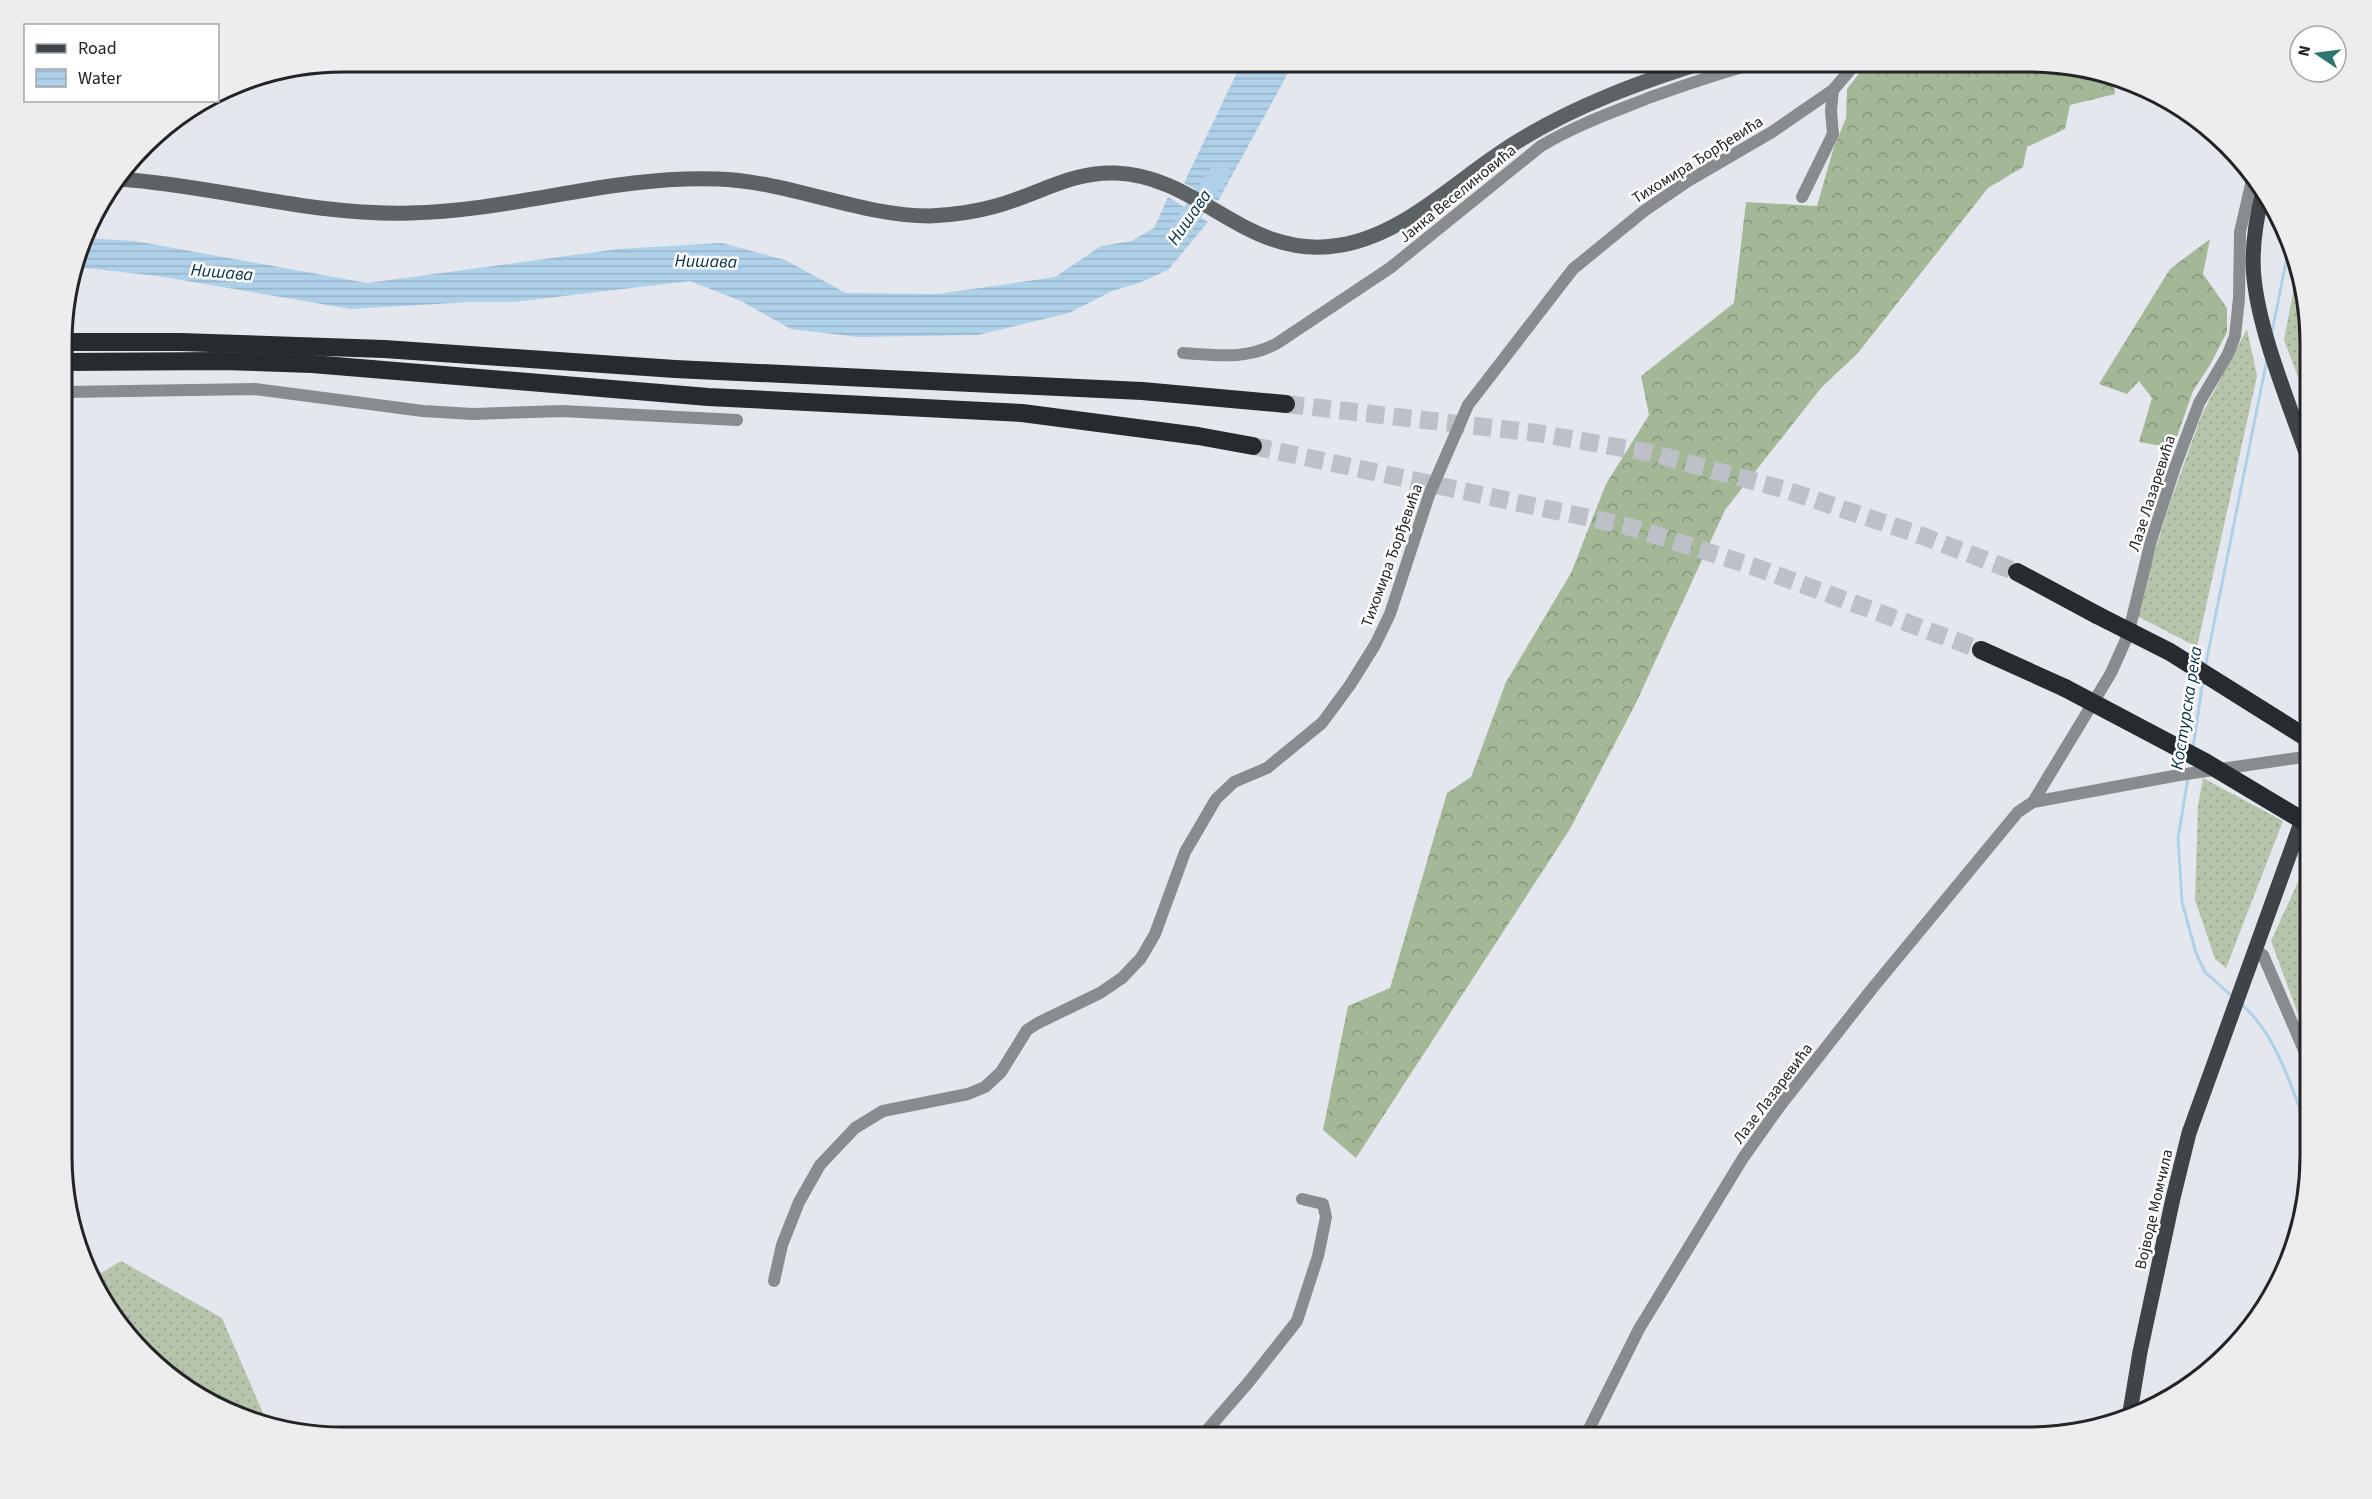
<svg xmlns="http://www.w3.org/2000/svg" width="2372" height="1499" viewBox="0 0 2372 1499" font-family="'Source Sans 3',sans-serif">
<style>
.grass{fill:url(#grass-dots)}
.forest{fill:url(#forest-crowns)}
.water{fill:url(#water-rules)}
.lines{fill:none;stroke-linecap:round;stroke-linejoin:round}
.stream{stroke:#aed0e8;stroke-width:3}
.river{stroke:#aed0e8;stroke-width:20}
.highway-tunnel{stroke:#bec0c7;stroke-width:18;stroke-dasharray:18 9;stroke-linecap:butt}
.street{stroke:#898c8e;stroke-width:12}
.secondary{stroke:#5d6264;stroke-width:15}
.primary{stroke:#3e4447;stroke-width:15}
.highway{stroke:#252b2f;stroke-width:18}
.highway-bridge{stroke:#252b2f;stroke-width:18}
.labels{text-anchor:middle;stroke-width:5;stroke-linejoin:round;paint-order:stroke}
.street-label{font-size:16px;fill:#242427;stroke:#fff}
.water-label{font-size:18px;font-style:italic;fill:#04314a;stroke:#fff}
.rim{fill:none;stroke:#242427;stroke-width:3}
</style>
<defs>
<pattern id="grass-dots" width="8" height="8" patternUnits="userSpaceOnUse" patternTransform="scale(1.5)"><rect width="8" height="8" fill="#b5c4ab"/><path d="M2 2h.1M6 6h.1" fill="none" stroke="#9ca893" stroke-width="1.8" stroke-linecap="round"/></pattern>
<pattern id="forest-crowns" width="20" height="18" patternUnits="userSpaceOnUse" patternTransform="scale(1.5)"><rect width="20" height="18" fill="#a4b898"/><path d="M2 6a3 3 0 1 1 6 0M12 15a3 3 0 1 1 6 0" fill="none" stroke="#85957c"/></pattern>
<pattern id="water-rules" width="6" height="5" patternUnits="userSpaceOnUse" patternTransform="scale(1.5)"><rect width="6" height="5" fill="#aed0e8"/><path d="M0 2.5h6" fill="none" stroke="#96b2c7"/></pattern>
</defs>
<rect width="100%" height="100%" fill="#e5e7ef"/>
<!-- grass -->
<g class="grass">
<path d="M 2296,277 L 2310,325 L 2310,409 L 2284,340 Z"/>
<path d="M 2247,329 L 2257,376 L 2197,647 L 2135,615 L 2170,503 L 2202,414 Z"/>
<path d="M 2203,778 L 2283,821 L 2226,968 L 2215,959 L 2195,900 L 2198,805 Z"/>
<path d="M 2309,858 L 2310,858 L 2310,1046 L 2271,941 Z"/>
<path d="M 121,1261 L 222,1318 L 263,1413 L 256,1422 L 187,1390 L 99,1297 L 93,1278 Z"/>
</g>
<!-- forest -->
<g class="forest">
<path d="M 1868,62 L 2029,62 L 2113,75 L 2115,94 L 2070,105 L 2065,129 L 2027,147 L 2023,167 L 1988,188 L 1858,353 L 1821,388 L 1725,510 L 1635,705 L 1570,829 L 1356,1158 L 1323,1130 L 1348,1006 L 1390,988 L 1447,793 L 1471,777 L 1506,682 L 1571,573 L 1606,484 L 1649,415 L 1641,376 L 1734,303 L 1746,202 L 1817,206 L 1833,150 L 1846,118 L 1847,89 Z"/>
<path d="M 2210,239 L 2203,274 L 2227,308 L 2227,332 L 2210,365 L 2193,391 L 2173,448 L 2139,442 L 2152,398 L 2139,381 L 2127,394 L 2099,384 L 2170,269 Z"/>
</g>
<!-- water -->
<g class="water">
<path d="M 1242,62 L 1294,62 L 1218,201 L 1184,183 Z"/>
<path d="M 1168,197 L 1208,222 L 1168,270 L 1139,283 L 1112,291 L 1069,313 L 978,335 L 857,337 L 791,329 L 741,301 L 690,281 L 514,302 L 470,302 L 351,309 L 158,276 L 76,267 L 85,238 L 135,241 L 367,283 L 618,249 L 722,243 L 785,260 L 846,293 L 938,294 L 1055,277 L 1101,246 L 1131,241 L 1154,228 Z"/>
</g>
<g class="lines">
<!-- stream -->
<g class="stream">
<path d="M 2272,332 L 2288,252"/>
<path d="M 2205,668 L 2267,359"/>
<path d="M 2193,748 L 2203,680"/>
<path d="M 2188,778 L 2178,838 L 2182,902 L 2196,953 L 2205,972 L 2233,997"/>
<path d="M 2240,1003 C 2278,1035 2292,1091 2310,1135"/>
</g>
<!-- river -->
<path class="river" d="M 1178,234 L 1220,172"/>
<!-- highway-tunnel -->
<g class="highway-tunnel">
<path d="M 1286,404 L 1537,433 L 1651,453 L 1786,490 L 1917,534 L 2017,572"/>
<path d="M 1253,446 L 1627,526 L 1752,566 L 1981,650"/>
</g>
<!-- street -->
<g class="street">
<path d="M 1802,197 L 1833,134 L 1831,111 L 1833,90"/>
<path d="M 1183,353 C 1217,355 1245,360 1276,344 L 1390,268 L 1541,146 C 1576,125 1613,112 1651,97 C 1688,84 1724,71 1762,62"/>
<path d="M 64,392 L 255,389 L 423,411 L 473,414 L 562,411 L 737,420"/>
<path d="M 2033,802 L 2111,673 L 2128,635 L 2151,541 L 2175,467 L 2199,403 L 2228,354 L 2235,336 L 2239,298 L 2240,232 L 2252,180"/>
<path d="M 2254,949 L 2263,955 L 2310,1064"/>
<path d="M 774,1281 L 782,1245 L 799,1202 L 820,1165 L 855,1128 L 883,1111 L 968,1094 L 985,1087 L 1001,1072 L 1027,1030 L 1038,1023 L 1100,993 L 1122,978 L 1141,958 L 1155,934 L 1185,852 L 1216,799 L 1234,782 L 1267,768 L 1322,723 L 1350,685 L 1375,645 L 1390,614 L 1429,495 L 1468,405 L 1573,269 L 1644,211 L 1688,181 L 1772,132 L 1833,90 L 1857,62"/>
<path d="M 1201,1437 L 1248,1383 L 1297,1321 L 1318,1256 L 1326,1217 L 1323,1204 L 1302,1199"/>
<path d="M 1585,1437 L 1639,1329 L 1743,1158 L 1780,1106 L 1871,990 L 2018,812 L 2033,802 L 2179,775 L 2310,756"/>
</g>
<!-- secondary -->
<path class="secondary" d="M 120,179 C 218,186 312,216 410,213 C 514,211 613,175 717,179 C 789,181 859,216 930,216 C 952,215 975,212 996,206 C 1037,195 1072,171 1116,173 C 1201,176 1248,262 1341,245 C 1408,234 1463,173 1520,140 C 1577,105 1640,82 1704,62"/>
<!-- primary -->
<g class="primary">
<path d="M 2263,191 C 2256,219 2251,250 2254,278 C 2260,336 2291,408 2310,464"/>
<path d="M 2130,1412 L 2140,1352 L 2173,1198 L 2189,1133 L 2310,798"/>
</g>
<!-- highway -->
<g class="highway">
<path d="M 64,342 L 180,342 L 384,349 L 675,369 L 1142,391 L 1286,404"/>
<path d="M 64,362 L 223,361 L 312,364 L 708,397 L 1022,413 L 1198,436 L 1253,446"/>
<path d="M 2017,572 L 2097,615"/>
<path d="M 1981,650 L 2065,688"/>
</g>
<!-- highway-bridge -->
<g class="highway-bridge">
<path d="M 2097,615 L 2170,652 L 2310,740"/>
<path d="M 2065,688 L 2205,762 L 2310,825"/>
</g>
</g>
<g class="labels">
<!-- street labels -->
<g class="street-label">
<text transform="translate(1697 159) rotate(-32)" y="6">Тихомира Ђорђевића</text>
<text transform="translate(1457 193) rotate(-39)" y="6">Јанка Веселиновића</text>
<text transform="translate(2151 493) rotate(-72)" y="6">Лазе Лазаревића</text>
<text transform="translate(1391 555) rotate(-70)" y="6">Тихомира Ђорђевића</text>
<text transform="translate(1772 1093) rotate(-53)" y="6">Лазе Лазаревића</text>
<text transform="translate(2153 1209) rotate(-77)" y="6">Војводе Момчила</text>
</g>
<!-- water labels -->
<g class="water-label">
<text transform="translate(1189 217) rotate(-55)" y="6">Нишава</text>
<text transform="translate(706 261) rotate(1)" y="6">Нишава</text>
<text transform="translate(222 272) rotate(5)" y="6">Нишава</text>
<text transform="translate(2186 708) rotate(-81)" y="6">Костурска река</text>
</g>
</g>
<!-- crop -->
<path d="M0 0H2372V1499H0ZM343 72H2029A271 271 0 0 1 2300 343V1156A271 271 0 0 1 2029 1427H343A271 271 0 0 1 72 1156V343A271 271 0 0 1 343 72Z" fill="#ededee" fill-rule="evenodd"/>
<path class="rim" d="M343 72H2029A271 271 0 0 1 2300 343V1156A271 271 0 0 1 2029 1427H343A271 271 0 0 1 72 1156V343A271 271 0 0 1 343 72Z"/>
<!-- legend -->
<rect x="24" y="24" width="195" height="78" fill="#ffffff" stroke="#a7a7a9" stroke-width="1.5"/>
<rect x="36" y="44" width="30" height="9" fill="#3e4447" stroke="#a7a7a9" stroke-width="1.5"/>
<text x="78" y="54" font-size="18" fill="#242427">Road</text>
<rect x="36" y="69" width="30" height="18" fill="url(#water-rules)" stroke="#a7a7a9" stroke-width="1.5"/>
<text x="78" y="84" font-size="18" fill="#242427">Water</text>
<!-- north arrow -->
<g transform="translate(2318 54) rotate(283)"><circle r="28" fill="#ffffff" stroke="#a7a7a9" stroke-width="1.5"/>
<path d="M0-4.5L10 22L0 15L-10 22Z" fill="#2e766f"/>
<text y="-9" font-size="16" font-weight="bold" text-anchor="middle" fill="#242427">N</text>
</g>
</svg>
